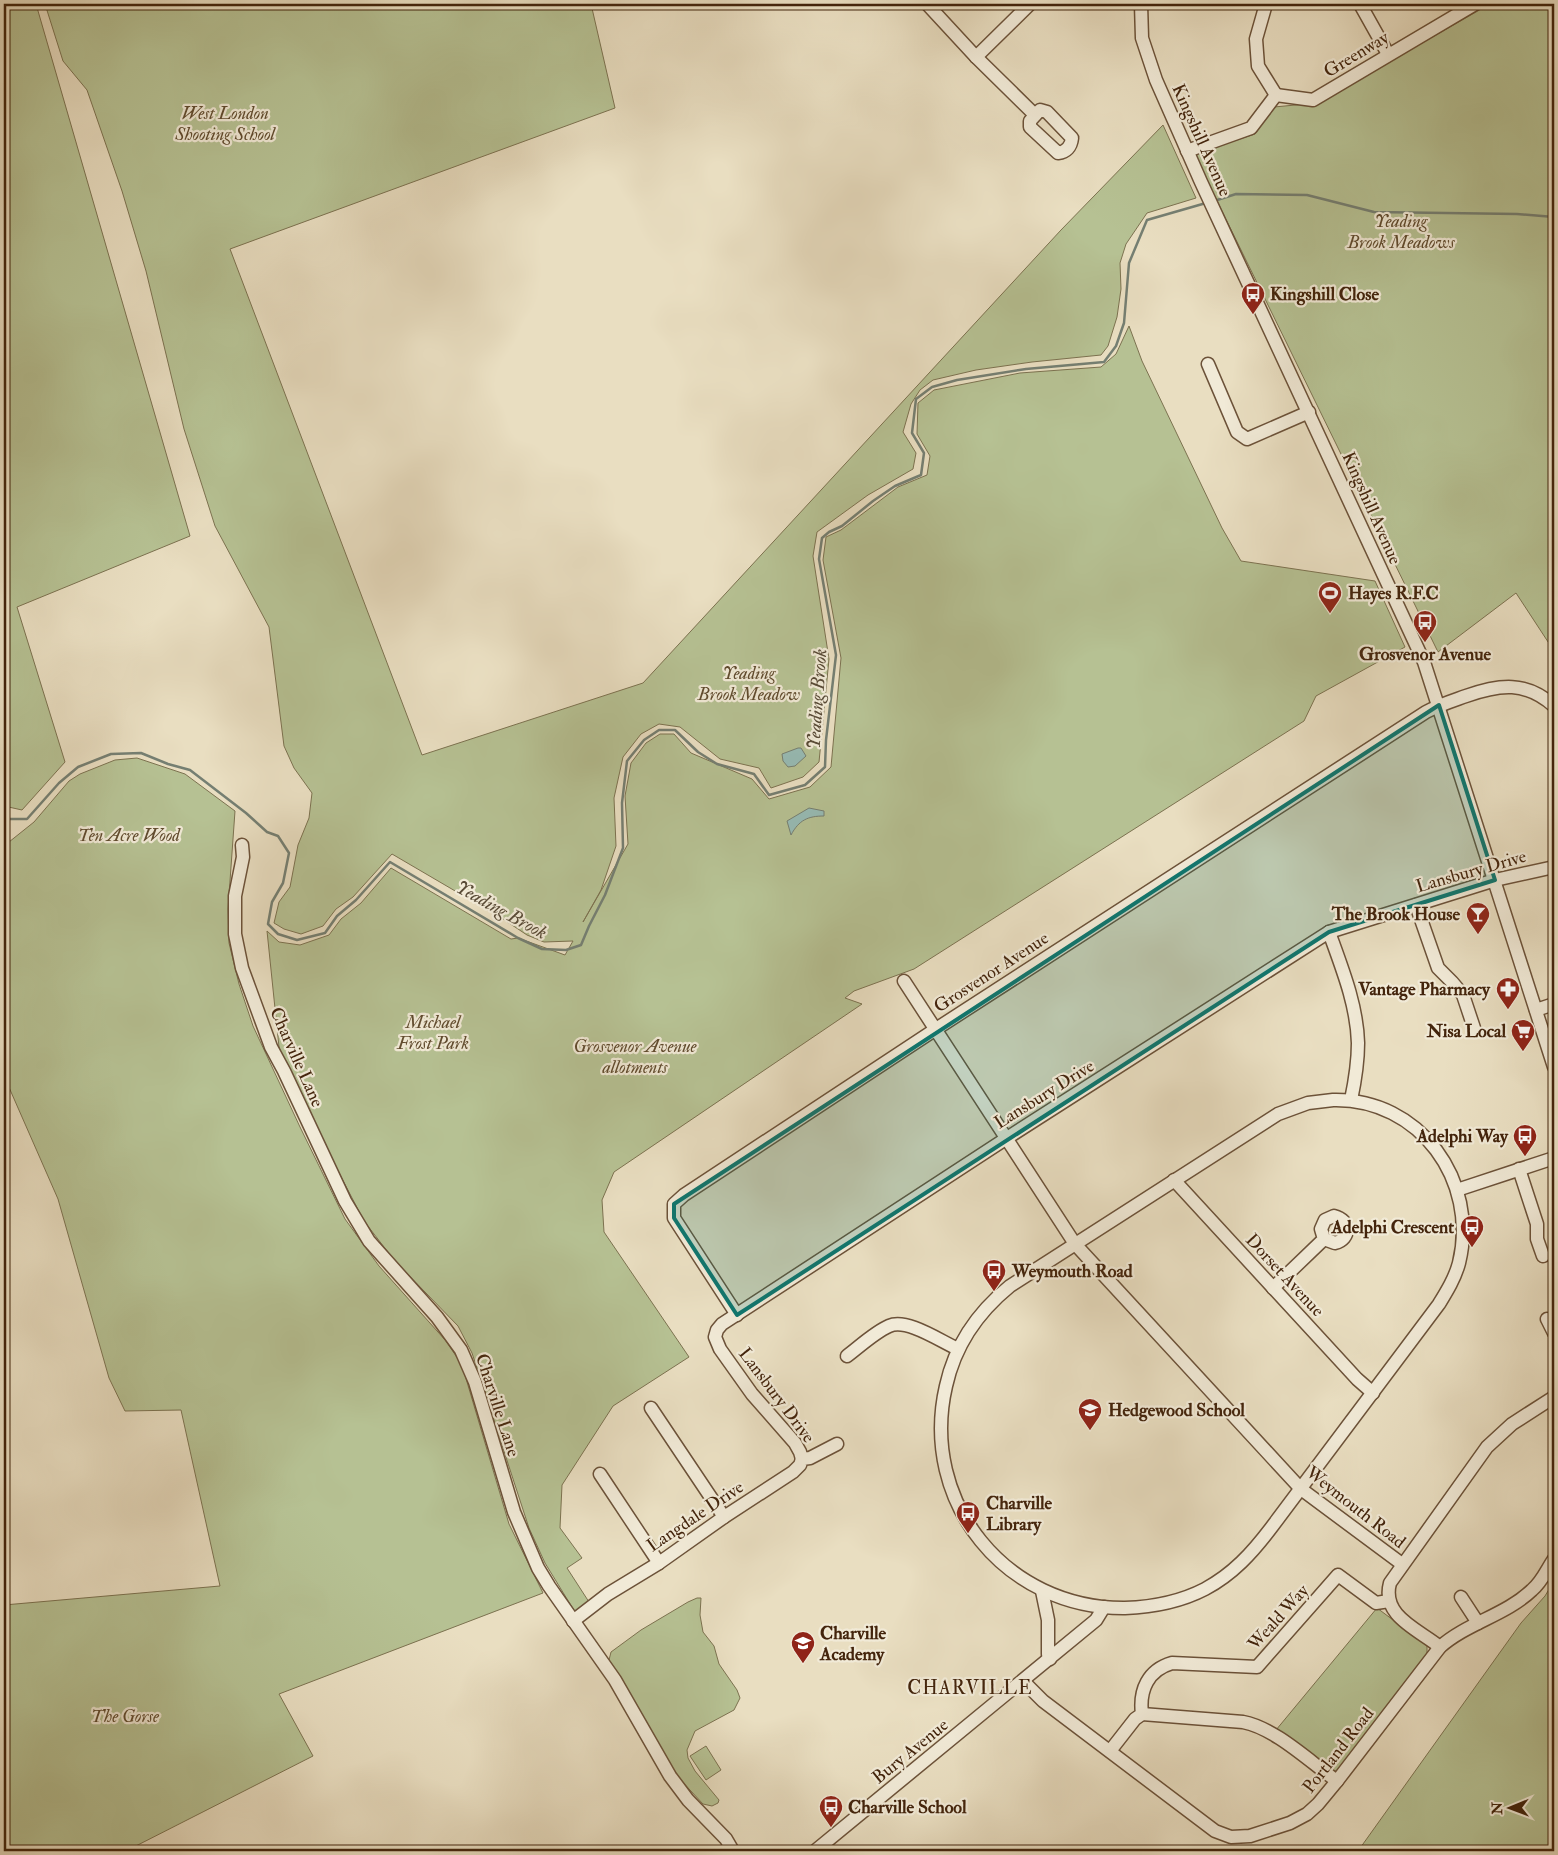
<svg xmlns="http://www.w3.org/2000/svg" width="1558" height="1855" viewBox="0 0 1558 1855" font-family="'IM FELL Double Pica',serif">
<style>
.green{fill:#b6c193;stroke:#7c7250}
.water{fill:#97bcb6;stroke:#757f72}
.lines{fill:none;stroke-linecap:round;stroke-linejoin:round}
.stream{stroke:#757f72;stroke-width:2.5}
.minor-casing{stroke:#6c5239;stroke-width:15}
.minor{stroke:#f1ead7;stroke-width:12}
.marked{fill:#0f766e;fill-opacity:0.2;stroke:#0f766e;stroke-width:4;stroke-linejoin:round}
.labels{text-anchor:middle;stroke-width:4.5;stroke-linejoin:round;paint-order:stroke}
.street-label{font-size:18px;fill:#43240c;stroke:#f1ead7}
.park-label{font-size:18px;font-style:italic;fill:#604b2e;stroke:#f1ead7}
.poi-label{font-size:18px;font-weight:bold;fill:#43240c;stroke:#f1ead7;text-anchor:start}
.water-label{font-size:19px;font-style:italic;fill:#584a36;stroke:#f1ead7}
.neighbourhood-label{font-size:19px;letter-spacing:1px;fill:#43240c;stroke:#f1ead7}
</style>
<rect width="100%" height="100%" fill="#e9dec1"/>
<filter id="stains"><feTurbulence type="fractalNoise" baseFrequency=".004" numOctaves="4"/><feColorMatrix values="0 0 0 0 .2 0 0 0 0 .09 0 0 0 0 .02 0 0 0 .5 -.17"/></filter>
<radialGradient id="worn" r=".72"><stop offset=".6" stop-color="#630" stop-opacity="0"/><stop offset="1" stop-color="#630" stop-opacity=".3"/></radialGradient>
<!-- green -->
<g class="green">
<path d="M 4,4 L 36,4 L 190,536 L 17,607 L 65,762 L 22,810 L 4,806 Z"/>
<path d="M 45,4 L 591,4 L 615,108 L 230,249 L 422,755 L 643,683 L 1061,230 L 1163,125 L 1196,198 L 1147,213 L 1126,244 L 1120,263 L 1121,289 L 1117,317 L 1108,346 L 1101,355 L 1032,362 L 976,370 L 933,380 L 920,390 L 911,404 L 903,432 L 916,453 L 913,469 L 868,495 L 817,532 L 813,556 L 829,659 L 819,762 L 803,777 L 771,788 L 759,768 L 720,759 L 680,727 L 659,724 L 641,734 L 623,757 L 614,798 L 616,846 L 601,890 L 583,922 L 628,844 L 625,796 L 631,763 L 646,743 L 660,734 L 674,734 L 691,753 L 752,779 L 769,799 L 810,787 L 831,767 L 841,658 L 823,560 L 826,537 L 841,530 L 898,487 L 927,475 L 930,456 L 917,434 L 918,403 L 934,390 L 1020,373 L 1101,367 L 1116,354 L 1129,326 L 1142,361 L 1222,528 L 1241,561 L 1375,581 L 1405,647 L 1316,696 L 1304,721 L 914,969 L 854,991 L 845,998 L 862,1004 L 614,1172 L 602,1200 L 604,1232 L 689,1357 L 613,1406 L 562,1485 L 560,1528 L 582,1558 L 567,1568 L 589,1602 L 575,1612 L 545,1563 L 529,1528 L 472,1353 L 458,1326 L 394,1260 L 364,1221 L 313,1123 L 296,1095 L 279,1047 L 267,931 L 279,942 L 300,945 L 329,935 L 341,919 L 361,903 L 391,868 L 511,939 L 518,938 L 565,955 L 573,941 L 544,942 L 527,935 L 503,919 L 392,854 L 353,897 L 336,909 L 323,926 L 301,934 L 284,929 L 274,923 L 279,902 L 290,887 L 298,845 L 309,818 L 312,793 L 294,768 L 284,746 L 269,627 L 215,526 L 184,429 L 146,271 L 122,191 L 87,90 L 63,61 Z"/>
<path d="M 1490,4 L 1554,4 L 1554,651 L 1516,593 L 1438,652 L 1194,154 L 1255,134 L 1274,107 L 1317,103 Z"/>
<path d="M 137,758 L 185,774 L 235,811 L 228,909 L 229,943 L 239,984 L 253,1026 L 300,1127 L 345,1219 L 379,1266 L 446,1341 L 462,1365 L 509,1524 L 543,1593 L 279,1694 L 313,1756 L 126,1851 L 4,1851 L 4,1605 L 220,1586 L 181,1410 L 125,1411 L 109,1378 L 58,1199 L 4,1076 L 4,846 L 34,822 L 69,781 L 80,774 L 115,760 Z"/>
<path d="M 1554,1581 L 1554,1851 L 1358,1851 L 1521,1623 L 1545,1596 Z"/>
<path d="M 697,1598 L 701,1598 L 700,1615 L 703,1632 L 714,1646 L 719,1664 L 737,1690 L 740,1698 L 734,1710 L 695,1731 L 687,1750 L 688,1758 L 695,1771 L 719,1800 L 718,1803 L 712,1806 L 703,1804 L 677,1776 L 609,1660 L 611,1652 L 641,1630 L 688,1602 Z"/>
<path d="M 1377,1608 L 1424,1643 L 1427,1646 L 1427,1656 L 1340,1771 L 1331,1771 L 1276,1730 Z"/>
<path d="M 706,1746 L 721,1770 L 706,1780 L 690,1756 Z"/>
</g>
<!-- water -->
<g class="water">
<path d="M 798,748 L 801,748 L 806,756 L 795,766 L 788,767 L 783,761 L 782,754 Z"/>
<path d="M 809,808 L 824,811 L 824,816 C 808,816 799,820 791,835 L 787,821 Z"/>
</g>
<g class="lines">
<!-- stream -->
<g class="stream">
<path d="M 1214,201 L 1236,194 L 1307,195 L 1374,212 L 1517,214 L 1554,217"/>
<path d="M 4,819 L 27,819 L 59,783 L 78,767 L 111,754 L 141,753 L 168,764 L 190,770 L 246,813 L 267,832 L 278,836 L 289,853 L 283,883 L 272,902 L 268,924 L 278,934 L 297,940 L 325,933 L 337,916 L 356,900 L 390,862 L 518,938 L 542,949 L 566,950 L 581,945 L 589,926 L 605,895 L 623,848 L 622,803 L 627,761 L 644,740 L 659,730 L 675,730 L 698,752 L 717,764 L 754,774 L 769,795 L 805,785 L 825,767 L 826,740 L 836,655 L 819,559 L 822,538 L 829,532 L 842,526 L 873,501 L 895,486 L 921,475 L 924,453 L 912,433 L 916,399 L 932,387 L 957,380 L 1026,369 L 1104,362 L 1116,346 L 1124,323 L 1129,263 L 1147,220 L 1206,203"/>
</g>
<!-- minor casing -->
<g class="minor-casing">
<g id="minor">
<path d="M 927,4 L 976,57 L 1035,115"/>
<path d="M 1141,4 L 1142,38 L 1156,80 L 1201,182 L 1424,662 L 1554,1067"/>
<path d="M 1266,4 L 1256,39 L 1258,66 L 1276,95"/>
<path d="M 1360,4 L 1388,54"/>
<path d="M 976,57 L 1030,4"/>
<path d="M 1276,95 L 1313,100 L 1475,4"/>
<path d="M 1040,110 L 1047,112 L 1072,138 C 1071,147 1066,152 1058,153 L 1030,127 L 1030,121 Z"/>
<path d="M 1187,151 L 1251,128 L 1276,95"/>
<path d="M 1208,364 L 1237,432 L 1247,439 L 1309,412"/>
<path d="M 242,845 L 243,857 L 235,896 L 235,934 L 242,968 L 271,1047 L 284,1071 L 345,1201 L 369,1241 L 437,1317 L 461,1350 L 475,1382 L 514,1512 L 538,1568 L 549,1586 L 615,1680 L 670,1776 L 688,1800 L 726,1839 L 733,1851"/>
<path d="M 1416,905 L 1438,968 L 1452,982 L 1463,995 L 1475,1031"/>
<path d="M 1329,932 C 1342,968 1357,1005 1358,1043 C 1358,1063 1355,1081 1351,1100"/>
<path d="M 904,981 L 1075,1244 L 1301,1489 L 1402,1564"/>
<path d="M 1536,1010 L 1554,1004"/>
<path d="M 1333,1100 C 1420,1098 1479,1181 1459,1263 C 1455,1278 1447,1291 1439,1304 L 1271,1528 C 1252,1553 1233,1574 1205,1589 C 1180,1602 1153,1607 1125,1608 C 1006,1609 919,1502 946,1386 C 955,1345 978,1312 1010,1286 L 1278,1114 L 1308,1103 Z"/>
<path d="M 1519,1169 L 1537,1224 L 1537,1239 L 1543,1256"/>
<path d="M 1174,1180 L 1357,1379 L 1373,1393"/>
<path d="M 1457,1190 L 1554,1158"/>
<path d="M 1273,1288 L 1324,1239 L 1321,1229 L 1325,1220 L 1334,1216 C 1351,1220 1351,1239 1335,1243 L 1324,1239"/>
<path d="M 737,1315 L 674,1218 L 674,1204 L 684,1195 L 936,1029 L 1426,712 C 1439,705 1452,701 1466,696 C 1500,684 1526,681 1554,706"/>
<path d="M 1547,1319 L 1554,1333"/>
<path d="M 847,1356 C 859,1347 875,1332 889,1326 C 907,1318 940,1341 958,1349"/>
<path d="M 651,1408 L 724,1517"/>
<path d="M 802,1459 L 800,1452 L 795,1443 L 752,1394 L 720,1349 L 715,1337 L 717,1330 L 722,1324 L 1007,1138 L 1329,932 L 1495,880 L 1554,867"/>
<path d="M 600,1474 L 659,1563"/>
<path d="M 1042,1591 L 1048,1620 L 1048,1654 L 1050,1659"/>
<path d="M 1461,1597 L 1478,1623"/>
<path d="M 573,1621 L 608,1594 L 659,1563 L 724,1517 L 793,1472 L 800,1465 L 802,1459 L 810,1458 L 837,1444"/>
<path d="M 1440,1647 C 1418,1629 1381,1616 1390,1583 L 1487,1447 L 1512,1424 L 1554,1397"/>
<path d="M 1023,1681 L 1043,1701 L 1215,1831 L 1231,1837 L 1250,1836 L 1290,1823 L 1307,1814 L 1318,1804 L 1337,1781 L 1440,1647 C 1467,1623 1506,1615 1532,1590 C 1542,1582 1547,1569 1554,1559"/>
<path d="M 1142,1714 L 1243,1722 C 1275,1728 1310,1762 1337,1781"/>
<path d="M 1110,1751 L 1135,1719 L 1142,1714 C 1139,1690 1148,1670 1172,1663 L 1257,1667 L 1338,1575 L 1376,1603 L 1389,1601"/>
<path d="M 815,1851 L 1096,1620 L 1104,1607"/>
</g>
</g>
<!-- minor -->
<use href="#minor" class="minor"/>
</g>
<!-- marked area -->
<path class="marked" d="M 1439,705 L 1495,880 L 1329,932 L 737,1315 L 674,1218 L 674,1204 Z"/>
<!-- icons -->
<defs>
<g id="bus-pin" transform="scale(1.25)"><path d="M0 17L-7.5 6A9.5 9.5 0 1 1 7.5 6Z" fill="#8f2418" stroke="#f1ead7"/><path d="M-5-6H5V4H4V6H2V4H-2V6H-4V4H-5ZM-3.5-4V0h7V-4ZM-3.5 1.2v1.5H-2V1.2ZM2 1.2v1.5H3.5V1.2Z" fill="#fff"/></g>
<g id="stadium-pin" transform="scale(1.25)"><path d="M0 17L-7.5 6A9.5 9.5 0 1 1 7.5 6Z" fill="#8f2418" stroke="#f1ead7"/><path d="M0-5a6.5 5 0 1 0 0 10a6.5 5 0 1 0 0-10ZM-3.5-1.8h7v3.6h-7Z" fill="#fff"/></g>
<g id="bar-pin" transform="scale(1.25)"><path d="M0 17L-7.5 6A9.5 9.5 0 1 1 7.5 6Z" fill="#8f2418" stroke="#f1ead7"/><path d="M-6-5H6L.8 .8V4.5H3.5V6h-7V4.5H-.8V.8Z" fill="#fff"/></g>
<g id="pharmacy-pin" transform="scale(1.25)"><path d="M0 17L-7.5 6A9.5 9.5 0 1 1 7.5 6Z" fill="#8f2418" stroke="#f1ead7"/><path d="M-2-6h4v4h4v4h-4v4h-4v-4h-4v-4h4Z" fill="#fff"/></g>
<g id="supermarket-pin" transform="scale(1.25)"><path d="M0 17L-7.5 6A9.5 9.5 0 1 1 7.5 6Z" fill="#8f2418" stroke="#f1ead7"/><path d="M-6-5.5h2.5l.6 2H6L4.5 2H-2.5L-4.4-4H-6ZM-1.5 3.2a1.3 1.3 0 1 0 .1 0ZM3 3.2a1.3 1.3 0 1 0 .1 0Z" fill="#fff"/></g>
<g id="school-pin" transform="scale(1.25)"><path d="M0 17L-7.5 6A9.5 9.5 0 1 1 7.5 6Z" fill="#8f2418" stroke="#f1ead7"/><path d="M0-5L7-2L0 1L-7-2ZM-4 1L0 2.5L4 1V4Q0 6-4 4Z" fill="#fff"/></g>
</defs>
<g fill-rule="evenodd">
<use href="#bus-pin" x="1253" y="294"/>
<use href="#stadium-pin" x="1330" y="593"/>
<use href="#bus-pin" x="1425" y="622"/>
<use href="#bar-pin" x="1478" y="914"/>
<use href="#pharmacy-pin" x="1508" y="989"/>
<use href="#supermarket-pin" x="1523" y="1031"/>
<use href="#bus-pin" x="1525" y="1136"/>
<use href="#bus-pin" x="1472" y="1227"/>
<use href="#bus-pin" x="994" y="1271"/>
<use href="#school-pin" x="1090" y="1410"/>
<use href="#bus-pin" x="968" y="1513"/>
<use href="#school-pin" x="803" y="1643"/>
<use href="#bus-pin" x="831" y="1807"/>
</g>
<g class="labels">
<!-- street labels -->
<g class="street-label">
<text transform="translate(1356 54) rotate(-31)" y="6">Greenway</text>
<text transform="translate(1202 140) rotate(66)" y="6">Kingshill Avenue</text>
<text transform="translate(1372 508) rotate(66)" y="6">Kingshill Avenue</text>
<text transform="translate(1471 871) rotate(-16)" y="6">Lansbury Drive</text>
<text transform="translate(991 972) rotate(-33)" y="6">Grosvenor Avenue</text>
<text transform="translate(297 1057) rotate(66)" y="6">Charville Lane</text>
<text transform="translate(1044 1094) rotate(-32)" y="6">Lansbury Drive</text>
<text transform="translate(1285 1275) rotate(47)" y="6">Dorset Avenue</text>
<text transform="translate(777 1395) rotate(53)" y="6">Lansbury Drive</text>
<text transform="translate(498 1405) rotate(72)" y="6">Charville Lane</text>
<text transform="translate(1356 1507) rotate(38)" y="6">Weymouth Road</text>
<text transform="translate(695 1516) rotate(-34)" y="6">Langdale Drive</text>
<text transform="translate(1278 1617) rotate(-48)" y="6">Weald Way</text>
<text transform="translate(1338 1750) rotate(-52)" y="6">Portland Road</text>
<text transform="translate(910 1751) rotate(-39)" y="6">Bury Avenue</text>
</g>
<!-- park labels -->
<g class="park-label">
<text x="225" y="119">West London<tspan x="225" dy="21">Shooting School</tspan></text>
<text x="1401" y="227">Yeading<tspan x="1401" dy="21">Brook Meadows</tspan></text>
<text x="749" y="679">Yeading<tspan x="749" dy="21">Brook Meadow</tspan></text>
<text x="129" y="841">Ten Acre Wood</text>
<text x="433" y="1028">Michael<tspan x="433" dy="21">Frost Park</tspan></text>
<text x="635" y="1052">Grosvenor Avenue<tspan x="635" dy="21">allotments</tspan></text>
<text x="125" y="1722">The Gorse</text>
</g>
<!-- poi labels -->
<g class="poi-label">
<text x="1270" y="300">Kingshill Close</text>
<text x="1348" y="599">Hayes R.F.C</text>
<text x="1425" y="660" text-anchor="middle">Grosvenor Avenue</text>
<text x="1460" y="920" text-anchor="end">The Brook House</text>
<text x="1490" y="995" text-anchor="end">Vantage Pharmacy</text>
<text x="1506" y="1037" text-anchor="end">Nisa Local</text>
<text x="1508" y="1142" text-anchor="end">Adelphi Way</text>
<text x="1454" y="1233" text-anchor="end">Adelphi Crescent</text>
<text x="1012" y="1277">Weymouth Road</text>
<text x="1108" y="1416">Hedgewood School</text>
<text x="986" y="1509">Charville<tspan x="986" dy="21">Library</tspan></text>
<text x="820" y="1639">Charville<tspan x="820" dy="21">Academy</tspan></text>
<text x="848" y="1813">Charville School</text>
</g>
<!-- water labels -->
<g class="water-label">
<text transform="translate(816 699) rotate(-86)" y="7">Yeading Brook</text>
<text transform="translate(502 909) rotate(29)" y="7">Yeading Brook</text>
</g>
<!-- neighbourhood labels -->
<g class="neighbourhood-label">
<text x="970" y="1694">CHARVILLE</text>
</g>
</g>
<!-- margin -->
<rect width="1558" height="1855" fill="none" stroke="#e9dec1" stroke-width="20"/>
<rect x="5" y="5" width="1548" height="1845" fill="none" stroke="#43240c" stroke-width="2.5"/>
<rect x="10" y="10" width="1538" height="1835" fill="none" stroke="#43240c"/>
<!-- north arrow -->
<g transform="translate(1510 1808) rotate(269)" stroke="#f1ead7" stroke-width="4" paint-order="stroke">
<path d="M0-4L9 19L0 12L-9 19Z" fill="#43240c"/>
<text y="-8" font-size="14" font-weight="bold" text-anchor="middle" fill="#43240c">N</text>
</g>
<rect width="100%" height="100%" filter="url(#stains)"/>
<rect width="100%" height="100%" fill="url(#worn)"/>
</svg>
